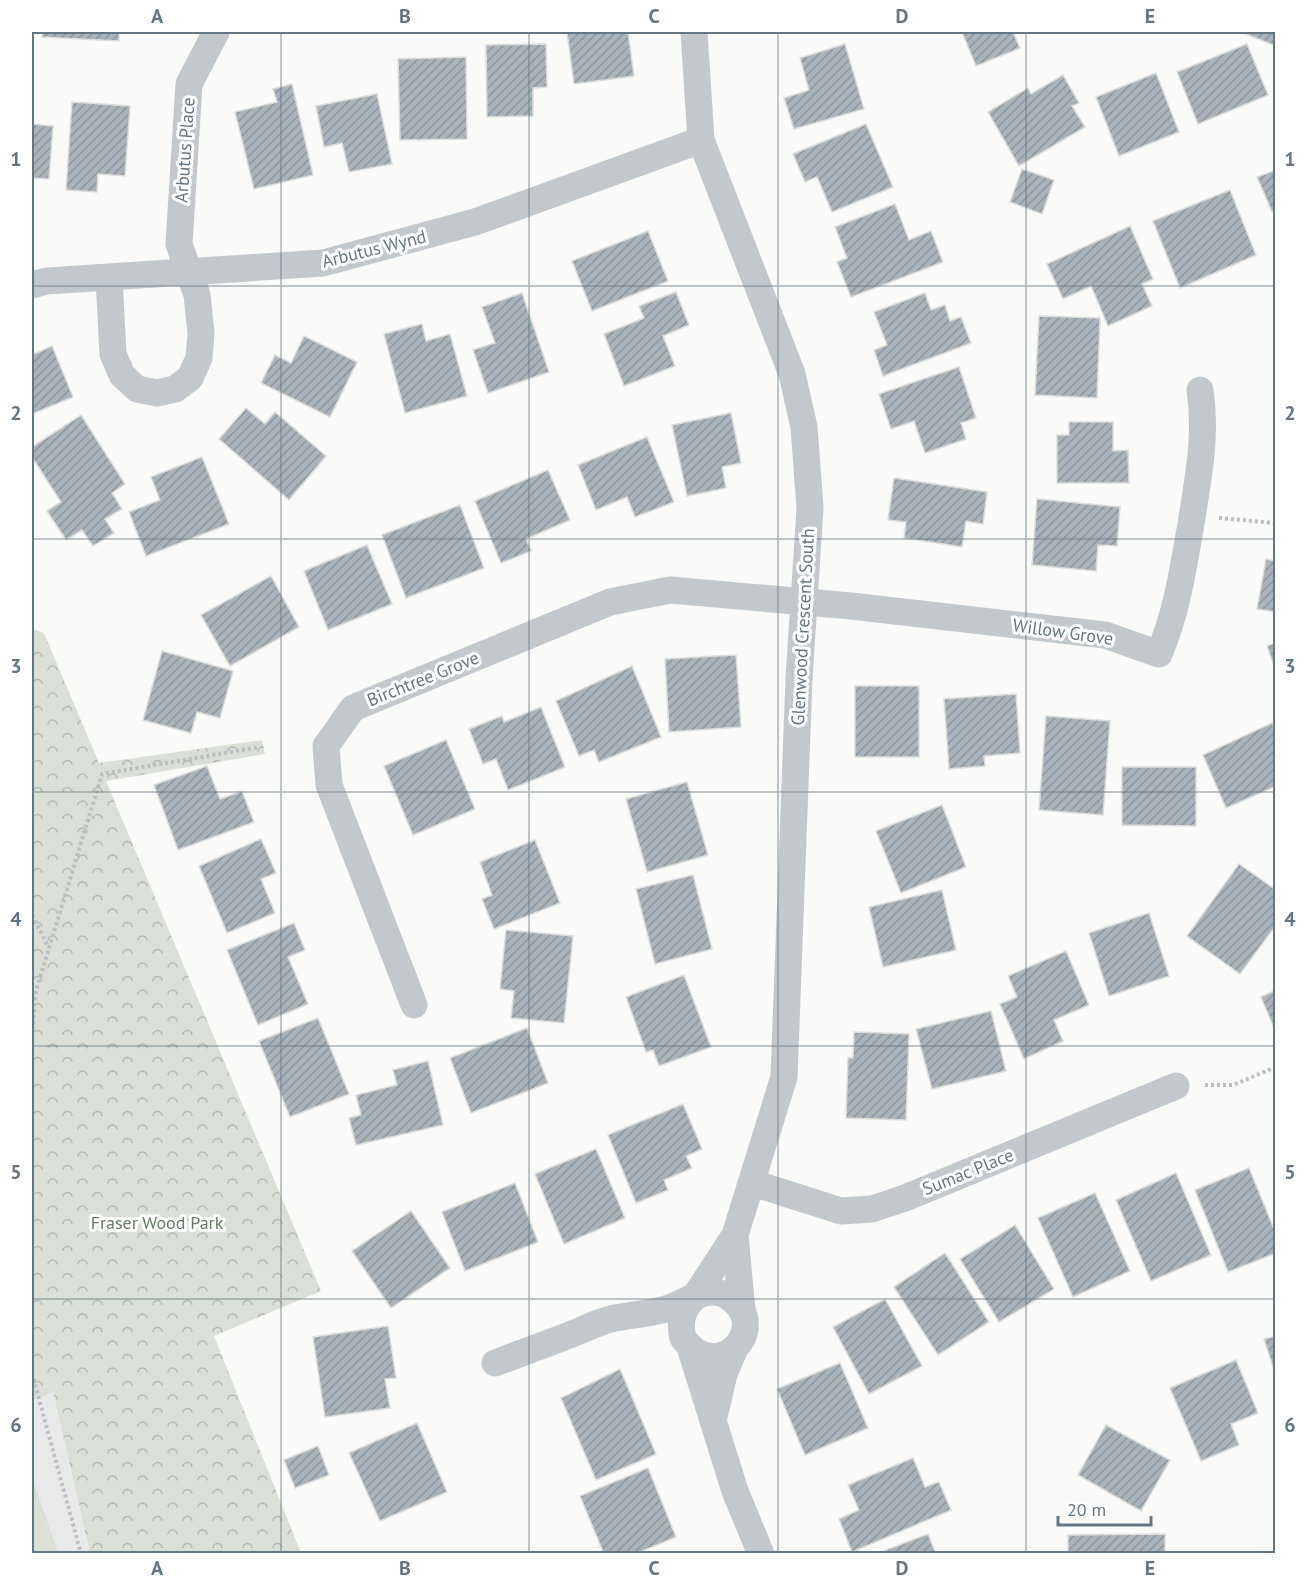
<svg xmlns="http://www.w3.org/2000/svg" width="1307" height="1585" viewBox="0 0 1307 1585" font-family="'PT Sans',sans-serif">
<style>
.built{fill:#e8e9e9}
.grass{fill:#dadfd7}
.park{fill:url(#park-crowns)}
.building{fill:url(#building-hatch);stroke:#dcdcda;stroke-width:1.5}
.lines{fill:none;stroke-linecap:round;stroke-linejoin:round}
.path{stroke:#bbbfc2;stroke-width:4;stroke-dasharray:3 3;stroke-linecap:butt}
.street{stroke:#c3c8cc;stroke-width:27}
.grid{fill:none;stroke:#657683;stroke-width:1.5;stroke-opacity:0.55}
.labels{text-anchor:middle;stroke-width:6;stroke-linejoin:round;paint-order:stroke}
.street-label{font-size:18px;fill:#657683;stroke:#fff}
.park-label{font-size:18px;fill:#687a64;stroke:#fff}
.neatline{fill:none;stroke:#657683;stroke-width:2}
.grid-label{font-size:20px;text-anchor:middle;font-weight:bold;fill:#657683}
</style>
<defs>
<pattern id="park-crowns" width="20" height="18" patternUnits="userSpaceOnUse" patternTransform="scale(1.5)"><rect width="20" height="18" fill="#dadfd7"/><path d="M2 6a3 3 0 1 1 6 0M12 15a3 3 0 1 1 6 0" fill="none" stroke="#b4b9b4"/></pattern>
<pattern id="building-hatch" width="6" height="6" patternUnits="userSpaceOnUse" patternTransform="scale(1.5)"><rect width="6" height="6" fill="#aab3b9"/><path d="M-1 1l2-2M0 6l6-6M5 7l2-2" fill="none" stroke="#8e969c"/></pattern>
</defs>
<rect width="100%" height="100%" fill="#fafaf8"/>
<!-- built -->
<path class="built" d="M 53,1392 L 90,1553 L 32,1554 L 32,1401 Z"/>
<!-- grass -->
<path class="grass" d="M 32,1477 L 58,1553 L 32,1553 Z"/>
<!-- park -->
<path class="park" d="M 32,629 L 44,633 L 99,763 L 262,740 L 265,754 L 106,781 L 321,1291 L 214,1336 L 301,1553 L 90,1553 L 53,1392 L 32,1401 Z"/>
<!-- building -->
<g class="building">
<path d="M 42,32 L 119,32 L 119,41 L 42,37 Z"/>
<path d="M 567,32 L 628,32 L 634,76 L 574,84 Z"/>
<path d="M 962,32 L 1013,32 L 1020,48 L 976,66 Z"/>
<path d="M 1241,32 L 1276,32 L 1276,46 Z"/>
<path d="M 546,44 L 547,87 L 533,88 L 533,116 L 487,117 L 486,45 Z"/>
<path d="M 845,44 L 864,109 L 794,129 L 784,98 L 809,90 L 800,58 Z"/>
<path d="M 1247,44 L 1268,95 L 1198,124 L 1177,72 Z"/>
<path d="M 466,57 L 467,139 L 400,140 L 398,59 Z"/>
<path d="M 1156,73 L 1179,132 L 1119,156 L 1096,97 Z"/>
<path d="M 1063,75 L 1079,103 L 1072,106 L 1085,127 L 1019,166 L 988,112 L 1028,88 L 1031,94 Z"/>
<path d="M 292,84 L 313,175 L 254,189 L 235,112 L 277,102 L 273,89 Z"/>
<path d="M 377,94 L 392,164 L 349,172 L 342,143 L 324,147 L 316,106 Z"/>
<path d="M 72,102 L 130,106 L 125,176 L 98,174 L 97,192 L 66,190 Z"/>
<path d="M 32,124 L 53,126 L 49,179 L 32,178 Z"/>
<path d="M 866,124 L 893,187 L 832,212 L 817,177 L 805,182 L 793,154 Z"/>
<path d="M 1022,169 L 1054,180 L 1042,214 L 1010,202 Z"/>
<path d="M 1276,170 L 1276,210 L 1272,212 L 1257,177 Z"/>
<path d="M 1230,190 L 1256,255 L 1180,288 L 1153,221 Z"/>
<path d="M 895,204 L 909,240 L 931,231 L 943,262 L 851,297 L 837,262 L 847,258 L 835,227 Z"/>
<path d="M 1130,226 L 1153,279 L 1142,284 L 1152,306 L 1108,326 L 1091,286 L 1063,299 L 1047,264 Z"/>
<path d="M 648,231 L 668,281 L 592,311 L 572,261 Z"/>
<path d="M 676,292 L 689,325 L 663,336 L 675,366 L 624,386 L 604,334 L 644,318 L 639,306 Z"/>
<path d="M 522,293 L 549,372 L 488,393 L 473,350 L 495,343 L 482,307 Z"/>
<path d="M 925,293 L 931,310 L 945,305 L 950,321 L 961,317 L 971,343 L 883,376 L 874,350 L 887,345 L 874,312 Z"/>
<path d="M 1039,316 L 1100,318 L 1097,398 L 1035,395 Z"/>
<path d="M 422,324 L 426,341 L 450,334 L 467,396 L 405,413 L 384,334 Z"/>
<path d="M 304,336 L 357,362 L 330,417 L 261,383 L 275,355 L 291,363 Z"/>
<path d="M 52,346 L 73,397 L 32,414 L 32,355 Z"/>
<path d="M 959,367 L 976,418 L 961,423 L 966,439 L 925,453 L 914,421 L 891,429 L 879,394 Z"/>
<path d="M 246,408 L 265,424 L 275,412 L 326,456 L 289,500 L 219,439 Z"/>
<path d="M 731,413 L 741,463 L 722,467 L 726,488 L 687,496 L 672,425 Z"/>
<path d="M 81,415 L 125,484 L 112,493 L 122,509 L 105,519 L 114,533 L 93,546 L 82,530 L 66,540 L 47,511 L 61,502 L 32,457 L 32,447 Z"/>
<path d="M 1069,422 L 1113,422 L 1113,451 L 1128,450 L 1129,483 L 1057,483 L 1057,435 L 1069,435 Z"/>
<path d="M 647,437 L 674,502 L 635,517 L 627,497 L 596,510 L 578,465 Z"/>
<path d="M 202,457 L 229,524 L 146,556 L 129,512 L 160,500 L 151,477 Z"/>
<path d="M 548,470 L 570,520 L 526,539 L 531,551 L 501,563 L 475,501 Z"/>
<path d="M 894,478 L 987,492 L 983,524 L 966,521 L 962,547 L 904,538 L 906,522 L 888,520 Z"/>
<path d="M 1037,499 L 1120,507 L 1117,546 L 1098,545 L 1096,571 L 1032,565 Z"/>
<path d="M 460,505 L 484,568 L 406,598 L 382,535 Z"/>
<path d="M 367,545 L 392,604 L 328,630 L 304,571 Z"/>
<path d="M 1266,559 L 1276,561 L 1276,612 L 1257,609 Z"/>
<path d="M 271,576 L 299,627 L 230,666 L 201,615 Z"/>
<path d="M 1276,643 L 1276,671 L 1267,646 Z"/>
<path d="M 162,651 L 233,671 L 220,718 L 197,712 L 191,733 L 143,720 Z"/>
<path d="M 736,655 L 741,727 L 669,732 L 665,659 Z"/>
<path d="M 632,666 L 661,737 L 599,762 L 594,750 L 579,756 L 556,701 Z"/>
<rect x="855" y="686" width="64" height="71"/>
<path d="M 1016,694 L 1020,753 L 984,756 L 985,766 L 949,769 L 944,699 Z"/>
<path d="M 541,707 L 565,767 L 508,790 L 496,759 L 483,764 L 469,729 L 502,716 L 504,722 Z"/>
<path d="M 1046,716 L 1110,721 L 1103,815 L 1039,810 Z"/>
<path d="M 1272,723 L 1276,731 L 1276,786 L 1226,808 L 1203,755 Z"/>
<path d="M 446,740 L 475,809 L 413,835 L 384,766 Z"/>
<path d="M 207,766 L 220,799 L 242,791 L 254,822 L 178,850 L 154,785 Z"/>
<path d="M 1122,767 L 1196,767 L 1196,826 L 1122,825 Z"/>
<path d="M 687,782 L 708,855 L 647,872 L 626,799 Z"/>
<path d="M 942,805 L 966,867 L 901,893 L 876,831 Z"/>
<path d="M 261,839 L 276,873 L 261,879 L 275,913 L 227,933 L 199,866 Z"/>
<path d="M 535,840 L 560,903 L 494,929 L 482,899 L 492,895 L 480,862 Z"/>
<path d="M 1239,864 L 1276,890 L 1276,925 L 1240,974 L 1187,936 Z"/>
<path d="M 693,875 L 712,949 L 655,964 L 636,889 Z"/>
<path d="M 942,890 L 956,950 L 883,967 L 869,907 Z"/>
<path d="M 1149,913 L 1169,976 L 1109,996 L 1089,933 Z"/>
<path d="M 294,923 L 305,950 L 288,957 L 308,1004 L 258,1025 L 227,950 Z"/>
<path d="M 506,930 L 573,936 L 564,1023 L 511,1018 L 514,991 L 500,989 Z"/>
<path d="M 1066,951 L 1089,1005 L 1054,1020 L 1063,1041 L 1024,1059 L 1000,1004 L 1017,997 L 1008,976 Z"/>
<path d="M 684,975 L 711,1047 L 659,1066 L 653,1050 L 646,1052 L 626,997 Z"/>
<path d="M 1276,990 L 1276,1033 L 1261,997 Z"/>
<path d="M 991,1011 L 1006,1071 L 932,1089 L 916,1029 Z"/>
<path d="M 318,1018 L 349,1094 L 290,1117 L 259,1041 Z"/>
<path d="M 527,1028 L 548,1083 L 471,1113 L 450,1058 Z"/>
<path d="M 854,1032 L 909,1034 L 906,1120 L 846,1118 L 848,1058 L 853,1058 Z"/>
<path d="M 428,1061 L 443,1125 L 356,1145 L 349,1118 L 361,1115 L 356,1095 L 397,1085 L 393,1070 Z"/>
<path d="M 683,1104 L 702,1149 L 686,1156 L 692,1168 L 664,1180 L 668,1190 L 636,1203 L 608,1135 Z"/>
<path d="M 596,1149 L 625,1218 L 564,1244 L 535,1174 Z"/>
<path d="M 1249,1168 L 1276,1234 L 1276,1253 L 1228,1272 L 1195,1190 Z"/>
<path d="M 1176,1173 L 1211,1255 L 1151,1281 L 1116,1200 Z"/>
<path d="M 515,1183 L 538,1242 L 465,1271 L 442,1212 Z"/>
<path d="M 1095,1193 L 1130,1271 L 1073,1297 L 1038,1218 Z"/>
<path d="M 411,1211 L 450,1268 L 391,1308 L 352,1251 Z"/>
<path d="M 1015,1225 L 1054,1289 L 999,1322 L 960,1259 Z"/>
<path d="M 945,1253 L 989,1322 L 938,1355 L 894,1287 Z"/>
<path d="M 885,1299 L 922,1366 L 869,1394 L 833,1327 Z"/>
<path d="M 388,1326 L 396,1378 L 385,1379 L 390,1408 L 325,1417 L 313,1337 Z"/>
<path d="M 1276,1336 L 1276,1376 L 1264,1339 Z"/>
<path d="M 1236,1360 L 1258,1413 L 1231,1424 L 1239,1445 L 1201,1461 L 1170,1388 Z"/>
<path d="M 840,1363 L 868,1428 L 805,1455 L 777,1389 Z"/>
<path d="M 620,1369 L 656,1454 L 596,1480 L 561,1398 Z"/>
<path d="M 417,1423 L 447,1492 L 380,1521 L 349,1453 Z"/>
<path d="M 1106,1425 L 1170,1460 L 1141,1511 L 1078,1475 Z"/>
<path d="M 318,1446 L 329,1475 L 295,1488 L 284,1460 Z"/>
<path d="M 913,1458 L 925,1487 L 939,1482 L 951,1510 L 852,1552 L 839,1519 L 859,1510 L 848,1485 Z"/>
<path d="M 648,1468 L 676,1537 L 635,1554 L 604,1554 L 580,1496 Z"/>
<path d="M 928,1534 L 936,1554 L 879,1554 L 878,1553 Z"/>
<path d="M 1165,1534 L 1165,1554 L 1068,1554 L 1068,1535 Z"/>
</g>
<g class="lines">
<!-- path -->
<g class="path">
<path d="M 1219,518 L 1276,523"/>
<path d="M 32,915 L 49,948"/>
<path d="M 32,1036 L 36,991 L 102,774 L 260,747"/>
<path d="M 1205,1085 L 1233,1085 L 1276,1067"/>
<path d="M 32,1373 L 81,1554"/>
</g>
<!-- street -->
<g class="street">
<path d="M 109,278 L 113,354 L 122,375 L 137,389 L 157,393 L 175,389 L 190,378 L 199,358 L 201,333 L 197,295 L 179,244 L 189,84 L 216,32"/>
<path d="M 32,285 L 47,281 L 323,263 L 475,222 L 701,140"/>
<path d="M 414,1005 L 329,785 L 326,746 L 353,708 L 610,602 L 670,590 L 851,606 L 1105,635 L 1159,654 C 1177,612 1183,569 1191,524 C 1198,478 1207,436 1200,390"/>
<path d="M 753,1183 L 841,1211 L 872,1209 L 905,1198 L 1176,1086"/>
<path d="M 735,1235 L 742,1311"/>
<path d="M 690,1347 L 735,1491 L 761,1554"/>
<path d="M 495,1363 C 521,1353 547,1344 572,1334 C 585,1329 598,1322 611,1319 C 629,1315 648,1314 666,1309 C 679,1305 691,1297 704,1293 C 713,1291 723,1292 730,1298 C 772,1327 718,1387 683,1338 C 679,1321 682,1310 694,1298 L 735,1235 L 784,1077 L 799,679 L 810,508 L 804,427 L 792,374 L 701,140 L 694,32"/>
<path d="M 714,1417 L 724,1374 L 735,1348"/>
</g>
</g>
<!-- grid -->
<path class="grid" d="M 281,32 L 281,1554M 529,32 L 529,1554M 778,32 L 778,1554M 1026,32 L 1026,1554M 32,286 L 1276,286M 32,539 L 1276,539M 32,792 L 1276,792M 32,1046 L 1276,1046M 32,1299 L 1276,1299"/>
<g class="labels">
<!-- street labels -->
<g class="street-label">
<text transform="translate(185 150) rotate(-86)" y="6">Arbutus Place</text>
<text transform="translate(374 249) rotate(-14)" y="6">Arbutus Wynd</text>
<text transform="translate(803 627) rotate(-87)" y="6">Glenwood Crescent South</text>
<text transform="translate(1063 632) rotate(8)" y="6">Willow Grove</text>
<text transform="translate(423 679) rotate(-22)" y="6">Birchtree Grove</text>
<text transform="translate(968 1172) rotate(-22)" y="6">Sumac Place</text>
</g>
<!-- park labels -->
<g class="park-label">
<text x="157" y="1229">Fraser Wood Park</text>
</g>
</g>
<!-- border -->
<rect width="1307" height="1585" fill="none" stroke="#ffffff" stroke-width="66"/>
<!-- scale -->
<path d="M1058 1516v9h93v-9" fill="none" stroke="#657683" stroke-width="3"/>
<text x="1067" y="1516" font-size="18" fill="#657683" stroke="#ffffff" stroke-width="4.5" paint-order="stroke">20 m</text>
<rect x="33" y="33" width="1241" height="1519" class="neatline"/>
<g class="grid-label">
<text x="157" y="23">A</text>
<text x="405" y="23">B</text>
<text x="654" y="23">C</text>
<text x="902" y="23">D</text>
<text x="1150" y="23">E</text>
<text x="16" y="166">1</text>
<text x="1290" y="166">1</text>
<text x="16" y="420">2</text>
<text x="1290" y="420">2</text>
<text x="16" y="673">3</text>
<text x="1290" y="673">3</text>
<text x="16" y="926">4</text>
<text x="1290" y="926">4</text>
<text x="16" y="1179">5</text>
<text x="1290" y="1179">5</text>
<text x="16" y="1432">6</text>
<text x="1290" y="1432">6</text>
<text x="157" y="1575">A</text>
<text x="405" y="1575">B</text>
<text x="654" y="1575">C</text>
<text x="902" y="1575">D</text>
<text x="1150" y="1575">E</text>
</g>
</svg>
